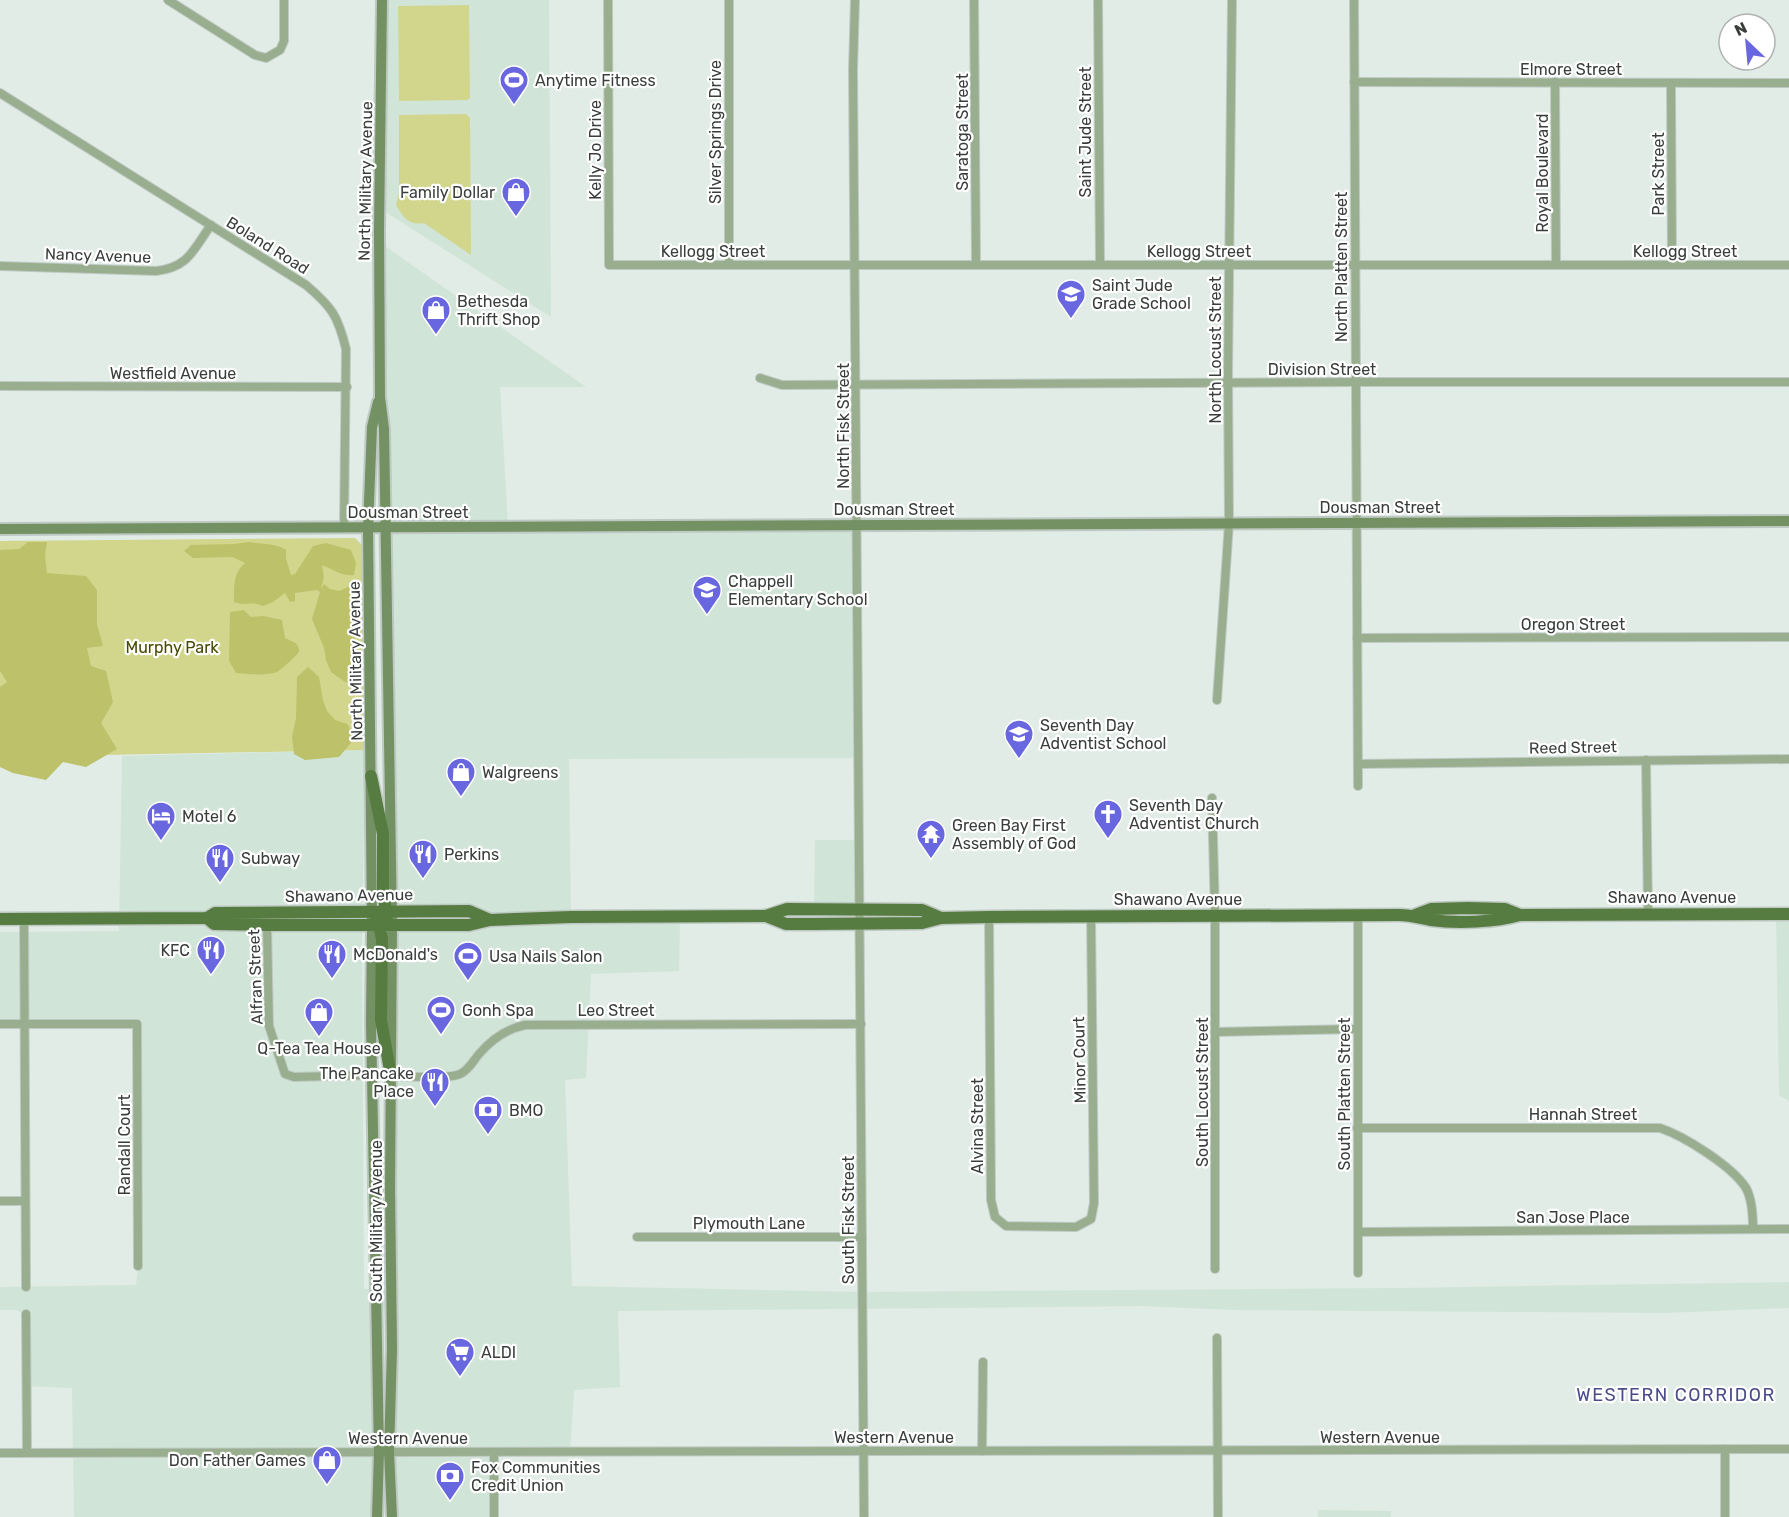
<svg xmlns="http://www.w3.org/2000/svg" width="1789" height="1517" viewBox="0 0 1789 1517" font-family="Rubik,sans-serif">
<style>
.built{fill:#d1e4d8}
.green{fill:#d2d68d}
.forest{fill:#bdc16a}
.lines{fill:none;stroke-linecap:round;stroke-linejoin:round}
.street-casing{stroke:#bfc9c3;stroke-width:10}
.secondary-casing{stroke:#bfc9c3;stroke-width:14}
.primary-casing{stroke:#bfc9c3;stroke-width:15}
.street{stroke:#99ae8f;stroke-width:8}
.secondary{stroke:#739163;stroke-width:10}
.primary{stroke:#577c42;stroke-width:12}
.labels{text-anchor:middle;stroke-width:4.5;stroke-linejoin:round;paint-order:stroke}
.street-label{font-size:16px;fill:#393e3b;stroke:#fff}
.poi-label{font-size:16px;fill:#393e3b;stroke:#fff;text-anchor:start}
.park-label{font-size:16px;fill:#484903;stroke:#fff}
.neighbourhood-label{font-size:18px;letter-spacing:1.5px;fill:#4b4d8b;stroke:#fff}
</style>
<rect width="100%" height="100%" fill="#e0ece5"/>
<!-- built -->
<g class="built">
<path d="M 382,0 L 549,0 L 551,317 L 379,208 Z"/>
<path d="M 379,242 L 586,387 L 500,387 L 508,526 L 857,524 L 859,758 L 569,759 L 571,917 L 680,917 L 679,971 L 591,974 L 586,1078 L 565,1080 L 572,1286 L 862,1292 L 1402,1288 L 1789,1282 L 1789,1308 L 1664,1313 L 1232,1310 L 1142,1306 L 618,1311 L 620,1387 L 574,1390 L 570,1451 L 494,1452 L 494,1517 L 392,1517 L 390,1311 L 377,1309 L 377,1517 L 74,1517 L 72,1388 L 26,1386 L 26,1315 L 17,1310 L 0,1310 L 0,1287 L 136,1285 L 138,1266 L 137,1024 L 0,1024 L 0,932 L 119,931 L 122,756 L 365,750 L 362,943 L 364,1289 L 390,1290 Z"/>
<path d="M 815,840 L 859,840 L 860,910 L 814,909 Z"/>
<path d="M 1776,914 L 1789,914 L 1789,1101 L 1779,1095 Z"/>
<path d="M 1318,1510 L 1391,1511 L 1391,1517 L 1318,1517 Z"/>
</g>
<!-- green -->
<g class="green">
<path d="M 469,5 L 470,98 L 467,100 L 399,101 L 398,6 Z"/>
<path d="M 399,115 L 466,114 L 470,118 L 471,255 L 424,223 C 409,226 403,217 396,205 L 399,193 Z"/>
<path d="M 355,538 L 363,546 L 365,750 L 0,757 L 0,541 Z"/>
</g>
<!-- forest -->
<g class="forest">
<path d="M 28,542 L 47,542 L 45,555 L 47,573 L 86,576 L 97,590 L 97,624 L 103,646 L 87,648 L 91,666 L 106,671 L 113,702 L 101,723 L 117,749 L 86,767 L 63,762 L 46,780 L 13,773 L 0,767 L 0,687 L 7,682 L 0,671 L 0,550 L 19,549 Z"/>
<path d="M 249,542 C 261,544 276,543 286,550 L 286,559 L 291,575 L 295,574 L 313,546 L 326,543 L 351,550 L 356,563 L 354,575 C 343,577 332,569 322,565 L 324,577 L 321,589 L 324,584 L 330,589 L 339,591 L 355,584 L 358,591 L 354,606 L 356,683 L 345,682 L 331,672 L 326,660 L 324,648 L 312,619 L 320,592 L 317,590 L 295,593 L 295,601 L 290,602 L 285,593 L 273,602 L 263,606 C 251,600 247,607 234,602 C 234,586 233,573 245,563 L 232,557 L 193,558 L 184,551 L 191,545 L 234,544 Z"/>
<path d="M 244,610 L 251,617 L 263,616 L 282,620 L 285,638 C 293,642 299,642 299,652 C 296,656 281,670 277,672 C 266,676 248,674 236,673 L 229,661 L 230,612 Z"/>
<path d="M 308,667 L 319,677 L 323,700 L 327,711 L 335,720 L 347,724 L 356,737 L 339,757 L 305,760 L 294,754 L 292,737 L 296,718 L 297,677 Z"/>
</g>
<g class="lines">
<!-- street casing -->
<g class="street-casing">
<g id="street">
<path d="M 168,0 L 255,55 L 266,58 L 280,50 L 284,41 L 284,0"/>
<path d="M 608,0 L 609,265 L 1789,265"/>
<path d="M 729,0 L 729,265"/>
<path d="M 855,0 L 853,69 L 864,1517"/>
<path d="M 974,0 L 976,264"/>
<path d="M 1098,0 L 1100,264"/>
<path d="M 1354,0 L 1358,786"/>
<path d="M 1354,82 L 1789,83"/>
<path d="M 1555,82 L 1556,264"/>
<path d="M 1671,83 L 1672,265"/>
<path d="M 0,93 L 306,285 C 332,307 338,316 346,349 L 344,527"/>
<path d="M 0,266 L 156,271 C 189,267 193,250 211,225"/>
<path d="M 760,378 L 782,385 L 1355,382 L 1789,382"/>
<path d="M 0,386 L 347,387"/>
<path d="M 1357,638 L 1789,637"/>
<path d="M 1217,700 L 1229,523 L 1228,373 L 1232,0"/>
<path d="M 1646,760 L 1648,914"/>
<path d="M 1358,764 L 1789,759"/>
<path d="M 1212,798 L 1215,915 L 1215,1269"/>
<path d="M 989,917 L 991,1200 L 995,1217 L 1006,1226 L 1076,1227 L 1091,1219 L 1094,1203 L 1091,916"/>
<path d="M 24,919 L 26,1287"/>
<path d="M 267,923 L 269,1026 L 285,1074 L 294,1077 L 372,1075"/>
<path d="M 0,1024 L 137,1024 L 138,1266"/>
<path d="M 1215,1032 L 1357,1029"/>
<path d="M 391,1076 C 408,1076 446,1080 460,1074 C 469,1070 473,1061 479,1054 C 492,1039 506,1029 525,1025 L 861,1024"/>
<path d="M 1357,1128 L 1660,1128 C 1684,1136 1732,1166 1746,1188 C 1752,1199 1753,1217 1753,1229"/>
<path d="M 0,1201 L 25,1201"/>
<path d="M 1358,1232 L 1789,1229"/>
<path d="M 637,1237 L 862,1237"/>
<path d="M 1358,1273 L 1358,915"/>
<path d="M 26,1314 L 27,1452"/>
<path d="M 1217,1338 L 1218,1517"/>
<path d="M 1725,1449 L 1725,1517"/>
<path d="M 982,1451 L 983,1362"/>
<path d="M 0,1453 L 1789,1449"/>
<path d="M 494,1517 L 494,1452"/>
</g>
</g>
<!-- secondary casing -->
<g class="secondary-casing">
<g id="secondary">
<path d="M 382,0 L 379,230 L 380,397 L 384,429 L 392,924 L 390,1189 L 392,1349 L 389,1452 L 392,1517"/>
<path d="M 0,529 L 1789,521"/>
<path d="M 377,1517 L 379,1452 L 371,1023 L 372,925 L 368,527 L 372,427 L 378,402"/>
</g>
</g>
<!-- primary casing -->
<g class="primary-casing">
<g id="primary">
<path d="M 371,776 L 383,834 L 383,893 L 387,917"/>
<path d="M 1415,915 L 1431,909 L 1468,908 L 1505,909 L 1520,915"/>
<path d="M 766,916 L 786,924 L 814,924 L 922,923 L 941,918 L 989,917 L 1399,915 C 1411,915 1420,918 1431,920 C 1458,924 1495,922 1520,915 L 1789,914"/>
<path d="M 376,917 L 380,929 L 382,939 L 381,1020 L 391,1076"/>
<path d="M 207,918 L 214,924 L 267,925 L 469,925 L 490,920 L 571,917 L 766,916 L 787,909 L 922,910 L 941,918"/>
<path d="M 0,919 L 207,918 L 215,913 L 469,911 L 490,920"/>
</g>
</g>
<!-- street -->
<use href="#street" class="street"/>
<!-- secondary -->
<use href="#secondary" class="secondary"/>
<!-- primary -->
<use href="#primary" class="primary"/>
</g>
<!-- icons -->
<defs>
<g id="stadium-pin" transform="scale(1.5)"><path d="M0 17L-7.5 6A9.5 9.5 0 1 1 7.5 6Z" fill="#6967e0" stroke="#fff"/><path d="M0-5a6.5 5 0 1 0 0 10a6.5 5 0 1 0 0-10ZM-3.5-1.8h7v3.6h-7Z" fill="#fff"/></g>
<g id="shop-pin" transform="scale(1.5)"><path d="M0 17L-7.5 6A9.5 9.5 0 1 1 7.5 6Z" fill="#6967e0" stroke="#fff"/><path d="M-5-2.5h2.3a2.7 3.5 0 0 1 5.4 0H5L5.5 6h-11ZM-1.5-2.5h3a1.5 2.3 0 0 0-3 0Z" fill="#fff"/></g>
<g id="school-pin" transform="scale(1.5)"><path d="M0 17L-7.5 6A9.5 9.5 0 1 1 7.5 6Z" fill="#6967e0" stroke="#fff"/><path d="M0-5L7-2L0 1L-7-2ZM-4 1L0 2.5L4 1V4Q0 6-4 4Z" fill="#fff"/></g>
<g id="church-pin" transform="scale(1.5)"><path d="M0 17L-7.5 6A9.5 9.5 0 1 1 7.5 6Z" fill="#6967e0" stroke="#fff"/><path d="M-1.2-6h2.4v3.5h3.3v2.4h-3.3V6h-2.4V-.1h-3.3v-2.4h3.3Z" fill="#fff"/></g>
<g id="hotel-pin" transform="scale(1.5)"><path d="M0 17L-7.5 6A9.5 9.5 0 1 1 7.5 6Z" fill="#6967e0" stroke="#fff"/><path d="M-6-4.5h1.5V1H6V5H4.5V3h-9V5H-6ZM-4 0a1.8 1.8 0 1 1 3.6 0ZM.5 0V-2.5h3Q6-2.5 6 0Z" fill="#fff"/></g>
<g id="temple-pin" transform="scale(1.5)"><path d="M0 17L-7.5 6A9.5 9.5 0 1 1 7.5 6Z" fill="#6967e0" stroke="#fff"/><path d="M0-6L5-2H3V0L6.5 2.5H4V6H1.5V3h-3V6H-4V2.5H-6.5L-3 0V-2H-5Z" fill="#fff"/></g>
<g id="restaurant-pin" transform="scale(1.5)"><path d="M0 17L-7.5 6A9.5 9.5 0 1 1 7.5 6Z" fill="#6967e0" stroke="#fff"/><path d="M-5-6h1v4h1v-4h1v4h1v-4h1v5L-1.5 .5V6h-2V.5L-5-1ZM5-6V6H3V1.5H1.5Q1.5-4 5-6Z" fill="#fff"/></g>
<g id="bank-pin" transform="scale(1.5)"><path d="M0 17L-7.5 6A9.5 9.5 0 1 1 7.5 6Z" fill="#6967e0" stroke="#fff"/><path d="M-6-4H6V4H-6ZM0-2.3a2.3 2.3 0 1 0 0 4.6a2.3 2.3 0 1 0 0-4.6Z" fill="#fff"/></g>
<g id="supermarket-pin" transform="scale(1.5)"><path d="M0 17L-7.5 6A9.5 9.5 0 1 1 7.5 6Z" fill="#6967e0" stroke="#fff"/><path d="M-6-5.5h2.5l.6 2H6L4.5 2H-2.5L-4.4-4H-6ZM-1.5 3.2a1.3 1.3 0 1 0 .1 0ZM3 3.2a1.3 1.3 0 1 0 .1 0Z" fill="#fff"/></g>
</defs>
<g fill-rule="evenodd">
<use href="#stadium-pin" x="514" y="80"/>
<use href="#shop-pin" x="516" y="192"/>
<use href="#school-pin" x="1071" y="294"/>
<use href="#shop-pin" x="436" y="310"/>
<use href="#school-pin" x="707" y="590"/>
<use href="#school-pin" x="1019" y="734"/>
<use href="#shop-pin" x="461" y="772"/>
<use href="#church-pin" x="1108" y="814"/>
<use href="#hotel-pin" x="161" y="816"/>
<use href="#temple-pin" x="931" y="834"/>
<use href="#restaurant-pin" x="423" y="854"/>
<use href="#restaurant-pin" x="220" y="858"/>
<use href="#restaurant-pin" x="211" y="950"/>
<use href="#restaurant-pin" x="332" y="954"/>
<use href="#stadium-pin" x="468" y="956"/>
<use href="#stadium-pin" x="441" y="1010"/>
<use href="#shop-pin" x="319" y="1012"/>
<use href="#restaurant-pin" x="435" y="1082"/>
<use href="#bank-pin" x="488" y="1110"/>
<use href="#supermarket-pin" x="460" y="1352"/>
<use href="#shop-pin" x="327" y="1460"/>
<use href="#bank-pin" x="450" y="1476"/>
</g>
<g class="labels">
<!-- street labels -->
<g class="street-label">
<text x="1571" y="75">Elmore Street</text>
<text transform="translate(715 132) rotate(-90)" y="6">Silver Springs Drive</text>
<text transform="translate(962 132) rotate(-90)" y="6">Saratoga Street</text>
<text transform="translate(1085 132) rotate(-90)" y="6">Saint Jude Street</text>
<text transform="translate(595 150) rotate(-90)" y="6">Kelly Jo Drive</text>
<text transform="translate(1542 173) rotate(-90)" y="6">Royal Boulevard</text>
<text transform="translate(1658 174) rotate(-90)" y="6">Park Street</text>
<text transform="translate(365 181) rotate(-89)" y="6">North Military Avenue</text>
<text transform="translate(268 245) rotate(32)" y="6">Boland Road</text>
<text x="713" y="257">Kellogg Street</text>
<text x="1199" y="257">Kellogg Street</text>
<text x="1685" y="257">Kellogg Street</text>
<text transform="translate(98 255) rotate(2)" y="6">Nancy Avenue</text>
<text transform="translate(1341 267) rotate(-90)" y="6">North Platten Street</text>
<text transform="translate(1215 350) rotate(-90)" y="6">North Locust Street</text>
<text x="1322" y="375">Division Street</text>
<text x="173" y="379">Westfield Avenue</text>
<text transform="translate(843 426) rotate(-90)" y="6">North Fisk Street</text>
<text x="1380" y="513">Dousman Street</text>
<text x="894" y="515">Dousman Street</text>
<text x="408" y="518">Dousman Street</text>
<text x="1573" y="630">Oregon Street</text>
<text transform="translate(355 661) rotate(-91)" y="6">North Military Avenue</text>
<text transform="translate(1573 747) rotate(-1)" y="6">Reed Street</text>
<text transform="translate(349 895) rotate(-1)" y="6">Shawano Avenue</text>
<text x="1672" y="903">Shawano Avenue</text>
<text x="1178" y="905">Shawano Avenue</text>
<text transform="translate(255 977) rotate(-92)" y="6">Alfran Street</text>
<text x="616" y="1016">Leo Street</text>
<text transform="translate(1079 1060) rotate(-91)" y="6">Minor Court</text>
<text transform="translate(1202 1092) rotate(-90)" y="6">South Locust Street</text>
<text transform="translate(1344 1094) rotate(-90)" y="6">South Platten Street</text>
<text x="1583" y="1120">Hannah Street</text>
<text transform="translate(977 1126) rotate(-90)" y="6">Alvina Street</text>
<text transform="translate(124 1145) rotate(-90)" y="6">Randall Court</text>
<text x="1573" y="1223">San Jose Place</text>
<text transform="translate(848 1220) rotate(-90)" y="6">South Fisk Street</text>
<text transform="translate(376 1221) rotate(-90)" y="6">South Military Avenue</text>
<text x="749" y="1229">Plymouth Lane</text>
<text x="894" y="1443">Western Avenue</text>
<text x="1380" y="1443">Western Avenue</text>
<text x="408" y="1444">Western Avenue</text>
</g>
<!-- poi labels -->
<g class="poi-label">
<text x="535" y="86">Anytime Fitness</text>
<text x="495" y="198" text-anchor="end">Family Dollar</text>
<text x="1092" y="291">Saint Jude<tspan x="1092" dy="18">Grade School</tspan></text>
<text x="457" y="307">Bethesda<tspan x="457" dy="18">Thrift Shop</tspan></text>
<text x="728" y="587">Chappell<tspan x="728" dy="18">Elementary School</tspan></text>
<text x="1040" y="731">Seventh Day<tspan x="1040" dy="18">Adventist School</tspan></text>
<text x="482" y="778">Walgreens</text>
<text x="1129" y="811">Seventh Day<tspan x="1129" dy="18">Adventist Church</tspan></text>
<text x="182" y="822">Motel 6</text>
<text x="952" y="831">Green Bay First<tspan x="952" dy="18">Assembly of God</tspan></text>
<text x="444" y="860">Perkins</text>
<text x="241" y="864">Subway</text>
<text x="190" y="956" text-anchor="end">KFC</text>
<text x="353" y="960">McDonald's</text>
<text x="489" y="962">Usa Nails Salon</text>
<text x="462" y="1016">Gonh Spa</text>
<text x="319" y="1054" text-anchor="middle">Q-Tea Tea House</text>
<text x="414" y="1079" text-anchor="end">The Pancake<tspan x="414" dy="18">Place</tspan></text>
<text x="509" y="1116">BMO</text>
<text x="481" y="1358">ALDI</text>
<text x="306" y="1466" text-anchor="end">Don Father Games</text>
<text x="471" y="1473">Fox Communities<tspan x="471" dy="18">Credit Union</tspan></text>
</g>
<!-- park labels -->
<g class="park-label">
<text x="172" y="653">Murphy Park</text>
</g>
<!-- neighbourhood labels -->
<g class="neighbourhood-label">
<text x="1676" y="1401">WESTERN CORRIDOR</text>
</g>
</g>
<!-- north arrow -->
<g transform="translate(1747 42) rotate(334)"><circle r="28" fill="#ffffff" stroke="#b0b2b1" stroke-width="1.5"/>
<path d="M0-4.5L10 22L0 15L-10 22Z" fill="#6967e0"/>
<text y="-9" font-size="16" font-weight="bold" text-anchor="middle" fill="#393e3b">N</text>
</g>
</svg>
